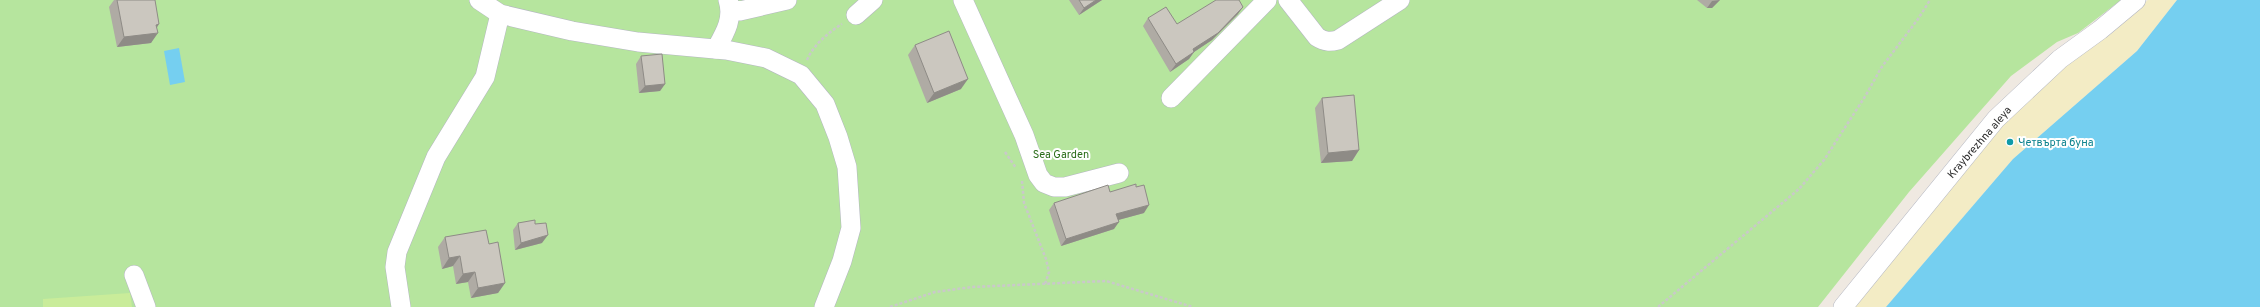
<svg xmlns="http://www.w3.org/2000/svg" width="2260" height="307" viewBox="0 0 2260 307" font-family="Overpass,sans-serif">
<style>
.green{fill:#b6e59e}
.sand{fill:#f3ecc5}
.pitch{fill:#c9ec9a}
.water{fill:#75cff0}
.lines{fill:none;stroke-linecap:round;stroke-linejoin:round}
.minor-casing{stroke:#b4b7c1;stroke-width:20}
.path{stroke:#c9c9c9;stroke-width:2.5;stroke-dasharray:3 2;stroke-linecap:butt}
.minor{stroke:#fff;stroke-width:19}
.wall{fill:#afaba4}
.shaded-wall{fill:#8e8b86}
.building{fill:#cbc7bf;stroke:#8e8b86}
.culture-dot{fill:#0f9aa8;stroke:#fff;stroke-width:1.5}
.labels{text-anchor:middle;stroke-width:4;stroke-linejoin:round;paint-order:stroke}
.street-label{font-size:11px;fill:#2e2e2e;stroke:#fff}
.culture-label{font-size:11px;fill:#0d838f;stroke:#fff;text-anchor:start}
.park-label{font-size:11px;fill:#2c6e1b;stroke:#fff}
</style>
<rect width="100%" height="100%" fill="#efe9e1"/>
<!-- green -->
<path class="green" d="M 0,0 L 2121,0 L 2078,33 L 2057,42 L 2011,76 L 1909,192 L 1818,307 L 0,307 Z"/>
<!-- sand -->
<path class="sand" d="M 2148,0 L 2177,0 L 2137,51 L 2013,159 L 1886,307 L 1849,307 L 2002,124 L 2062,68 L 2112,33 Z"/>
<!-- pitch -->
<path class="pitch" d="M 130,293 L 132,307 L 43,307 L 43,299 Z"/>
<!-- water -->
<g class="water">
<path d="M 2177,0 L 2260,0 L 2260,307 L 1886,307 L 2013,159 L 2137,51 Z"/>
<path d="M 179,48 L 185,82 L 170,85 L 164,51 Z"/>
</g>
<g class="lines">
<!-- minor casing -->
<g class="minor-casing">
<g id="minor">
<path d="M 479,0 L 500,14 L 572,31 L 638,42 L 726,50 L 766,58 L 801,75 L 825,104 L 838,137 L 847,167 L 851,228 L 842,261 L 824,307"/>
<path d="M 963,0 L 1024,135 L 1038,175 L 1044,183 L 1054,187 L 1065,187 L 1119,173"/>
<path d="M 1288,0 L 1317,37 C 1325,42 1330,42 1338,40 L 1400,0"/>
<path d="M 731,9 L 740,11 L 787,0"/>
<path d="M 856,15 L 873,0"/>
<path d="M 716,49 C 725,33 734,18 728,0"/>
<path d="M 1171,98 L 1267,0"/>
<path d="M 134,275 L 146,307"/>
<path d="M 401,307 L 395,267 L 397,252 L 436,157 L 485,77 L 500,14"/>
<path d="M 1843,307 L 1996,119 L 2060,59 L 2100,30 L 2136,0"/>
</g>
</g>
<!-- path -->
<g class="path">
<path d="M 807,60 C 814,44 828,33 842,24"/>
<path d="M 1005,152 L 1016,168"/>
<path d="M 1022,181 L 1024,203 L 1046,259 L 1049,272 L 1045,284"/>
<path d="M 890,307 L 935,292 L 972,287 L 1106,281 L 1193,307"/>
<path d="M 1658,307 L 1799,189 L 1824,160 L 1866,95 L 1881,68 L 1918,19 L 1930,0"/>
</g>
<!-- minor -->
<use href="#minor" class="minor"/>
</g>
<!-- wall -->
<g class="wall">
<path d="M 114,0 L 155,0 L 157,28 L 151,43 L 117,47 L 109,7 Z"/>
<path d="M 1069,0 L 1102,0 L 1079,15 Z"/>
<path d="M 1697,0 L 1720,0 L 1712,8 L 1707,8 Z"/>
<path d="M 1238,14 L 1212,40 L 1194,52 L 1189,59 L 1170,72 L 1143,26 L 1148,18 L 1177,24 Z"/>
<path d="M 915,45 L 961,89 L 927,103 L 908,55 Z"/>
<path d="M 641,56 L 665,84 L 660,91 L 639,93 L 636,64 Z"/>
<path d="M 1322,98 L 1359,150 L 1352,161 L 1321,163 L 1315,108 Z"/>
<path d="M 1110,192 L 1144,213 L 1118,220 L 1114,229 L 1061,246 L 1049,210 L 1054,203 Z"/>
<path d="M 518,223 L 535,224 L 542,243 L 515,250 L 513,230 Z"/>
<path d="M 445,237 L 489,244 L 505,283 L 498,293 L 471,298 L 468,282 L 456,284 L 453,266 L 442,269 L 438,247 Z"/>
</g>
<!-- shaded-wall -->
<g class="shaded-wall">
<path d="M 1096,0 L 1102,0 L 1079,15 L 1084,8 Z"/>
<path d="M 1720,0 L 1712,8 L 1707,8 L 1712,1 Z"/>
<path d="M 1243,7 L 1238,14 L 1212,40 L 1194,52 L 1189,59 L 1170,72 L 1176,64 L 1193,49 Z"/>
<path d="M 159,24 L 153,34 L 158,33 L 151,43 L 117,47 L 124,37 Z"/>
<path d="M 968,79 L 961,89 L 927,103 L 934,93 Z"/>
<path d="M 665,84 L 660,91 L 639,93 L 645,86 Z"/>
<path d="M 1359,150 L 1352,161 L 1321,163 L 1328,153 Z"/>
<path d="M 1149,205 L 1144,213 L 1111,222 L 1116,214 Z"/>
<path d="M 1119,222 L 1114,229 L 1061,246 L 1066,239 Z"/>
<path d="M 548,235 L 542,243 L 515,250 L 521,243 Z"/>
<path d="M 460,256 L 453,266 L 442,269 L 449,258 Z"/>
<path d="M 475,272 L 468,282 L 456,284 L 463,274 Z"/>
<path d="M 505,283 L 498,293 L 471,298 L 478,288 Z"/>
</g>
<!-- building -->
<g class="building">
<path d="M 117,0 L 155,0 L 159,24 L 156,25 L 158,33 L 124,37 Z"/>
<path d="M 1079,0 L 1096,0 L 1084,8 Z"/>
<path d="M 1216,0 L 1239,0 L 1243,7 L 1218,33 L 1193,49 L 1194,52 L 1176,64 L 1148,18 L 1166,7 L 1177,24 Z"/>
<path d="M 949,31 L 968,79 L 934,93 L 915,45 Z"/>
<path d="M 662,54 L 665,84 L 645,86 L 641,56 Z"/>
<path d="M 1354,95 L 1359,150 L 1328,153 L 1322,98 Z"/>
<path d="M 1136,184 L 1136,187 L 1144,185 L 1149,205 L 1116,214 L 1119,222 L 1066,239 L 1054,203 L 1108,185 L 1110,192 Z"/>
<path d="M 535,220 L 535,224 L 546,223 L 548,235 L 521,243 L 518,223 Z"/>
<path d="M 486,230 L 489,244 L 498,242 L 505,283 L 478,288 L 475,272 L 463,274 L 460,256 L 449,258 L 445,237 Z"/>
</g>
<!-- markers -->
<circle class="culture-dot" cx="2010" cy="142" r="4"/>
<g class="labels">
<!-- street labels -->
<g class="street-label">
<text transform="translate(1979 142) rotate(-49)" y="4">Kraybrezhna aleya</text>
</g>
<!-- culture labels -->
<g class="culture-label">
<text x="2018" y="146">Четвърта буна</text>
</g>
<!-- park labels -->
<g class="park-label">
<text x="1061" y="158">Sea Garden</text>
</g>
</g>
</svg>
